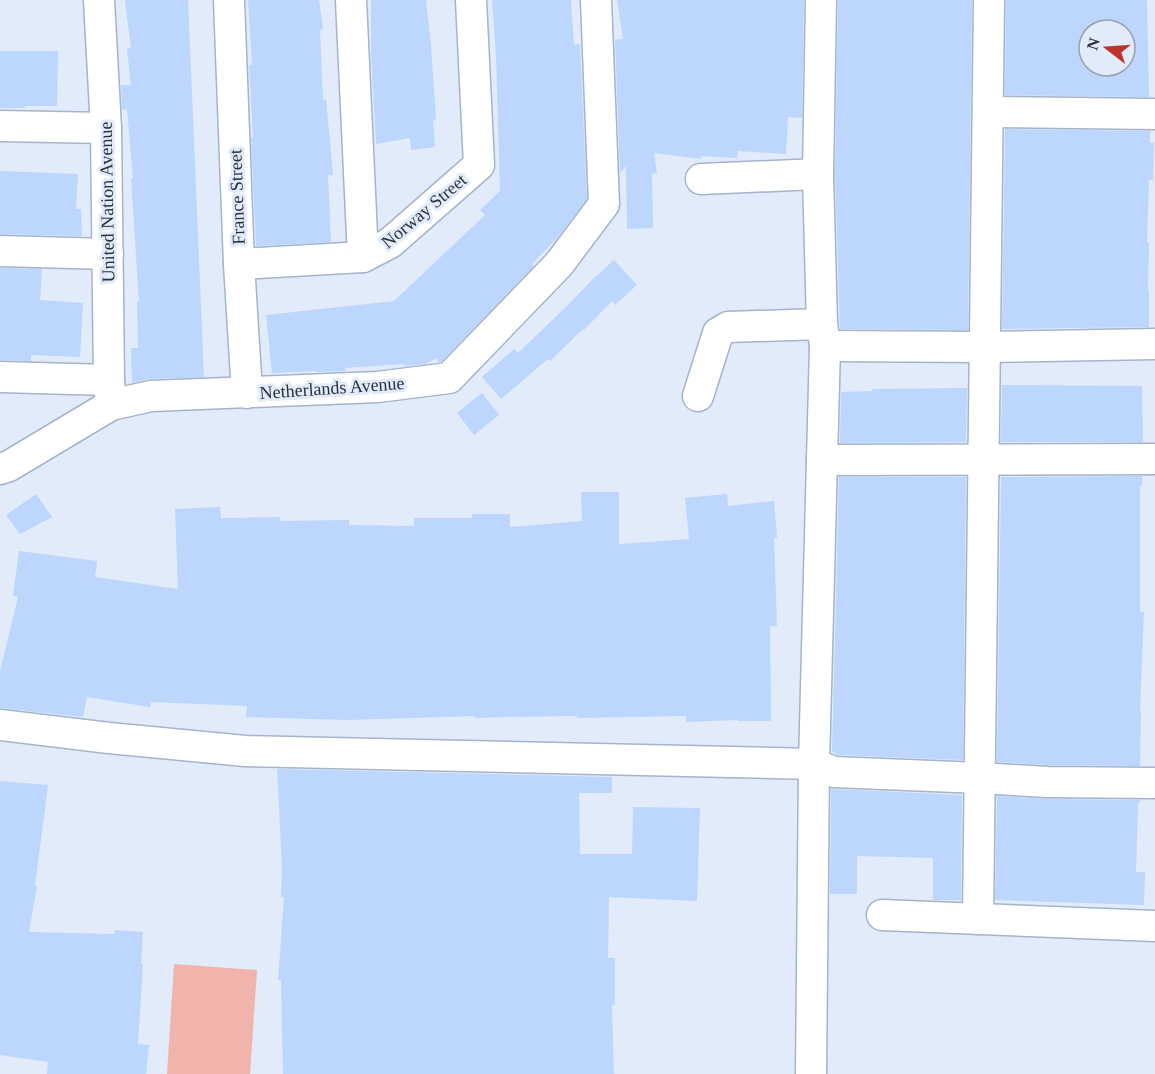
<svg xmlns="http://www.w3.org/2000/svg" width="1155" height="1074" viewBox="0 0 1155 1074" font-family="'Times New Roman',serif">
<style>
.green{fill:#f1b4ad}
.building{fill:#bcd6fe;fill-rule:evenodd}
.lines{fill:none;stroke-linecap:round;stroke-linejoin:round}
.minor-casing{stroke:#a4b4cb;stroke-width:33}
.minor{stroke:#fff;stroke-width:30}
.labels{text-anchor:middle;stroke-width:6;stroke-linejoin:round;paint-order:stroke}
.street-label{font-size:18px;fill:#293039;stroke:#e1ebfa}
</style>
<rect width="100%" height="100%" fill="#e1ebfa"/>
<!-- green -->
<path class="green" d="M 174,964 L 257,970 L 250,1074 L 167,1074 Z"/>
<!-- building -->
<g class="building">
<path d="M 125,0 L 188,0 L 204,377 L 150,379 L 132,383 L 131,348 L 138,348 L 137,301 L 139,301 L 131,179 L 133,179 L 127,109 L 122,110 L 121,85 L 131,85 L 127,49 L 131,48 Z"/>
<path d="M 248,0 L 319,0 L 323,29 L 320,30 L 323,100 L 326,99 L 333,175 L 328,175 L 331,242 L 256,246 L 251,137 L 253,137 L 249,65 L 252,65 Z"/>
<path d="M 371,0 L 426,0 L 431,46 L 436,120 L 433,121 L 435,147 L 411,150 L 410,138 L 376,144 L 371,54 Z"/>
<path d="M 492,0 L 571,0 L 574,45 L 580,44 L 587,199 L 557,238 L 532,264 L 534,266 L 441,362 L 438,362 L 437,358 L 425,364 L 405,366 L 404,364 L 345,368 L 346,371 L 316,372 L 316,371 L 272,373 L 266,315 L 394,301 L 485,215 L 480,210 L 500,191 L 496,56 Z"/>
<path d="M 617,0 L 804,0 L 802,118 L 788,117 L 786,154 L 738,151 L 737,158 L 701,156 L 701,159 L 654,153 L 657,173 L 652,174 L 653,228 L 627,229 L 626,166 L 620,173 L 615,40 L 623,39 Z"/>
<path d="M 838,0 L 972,0 L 968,330 L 840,329 L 835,174 Z"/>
<path d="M 1006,0 L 1147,0 L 1149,97 L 1005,95 ZM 1089,30 L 1125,30 L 1125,66 L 1089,66 Z"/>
<path d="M 0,51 L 58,51 L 57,106 L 25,106 L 25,108 L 0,108 Z"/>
<path d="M 1005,129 L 1150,131 L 1150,143 L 1154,143 L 1153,180 L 1149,180 L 1147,243 L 1149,243 L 1148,291 L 1149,291 L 1149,327 L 1002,329 Z"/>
<path d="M 0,171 L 78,174 L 76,209 L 81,209 L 82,236 L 0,234 Z"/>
<path d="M 614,260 L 637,285 L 615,305 L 612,301 L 584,330 L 583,329 L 550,361 L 548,359 L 501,399 L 482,377 L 514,349 L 518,353 L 567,306 L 593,279 Z"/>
<path d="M 0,268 L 42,269 L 40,300 L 83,303 L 80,357 L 31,355 L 31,361 L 0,360 Z"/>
<path d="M 1002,385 L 1142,386 L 1143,442 L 1001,442 Z"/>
<path d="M 967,388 L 966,442 L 840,443 L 841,392 L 872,391 L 872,389 Z"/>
<path d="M 482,393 L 499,415 L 474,435 L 457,413 Z"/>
<path d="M 1142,476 L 1142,486 L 1140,486 L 1140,612 L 1144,612 L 1140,712 L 1141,712 L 1140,766 L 1048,765 L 997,762 L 1001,477 Z"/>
<path d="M 839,477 L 966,477 L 963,760 L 838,755 L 832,752 Z"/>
<path d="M 581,492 L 619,492 L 619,544 L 689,539 L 685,498 L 727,494 L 728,506 L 774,501 L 777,538 L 774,538 L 777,626 L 770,626 L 771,721 L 738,721 L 738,720 L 686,722 L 686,716 L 577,718 L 577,716 L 510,717 L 475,718 L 475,716 L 347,720 L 246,717 L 247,706 L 151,702 L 150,707 L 87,697 L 83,717 L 0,708 L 0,671 L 18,597 L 13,596 L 19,551 L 97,561 L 95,577 L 178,589 L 175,509 L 220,507 L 221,518 L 280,517 L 280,521 L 349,520 L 349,525 L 414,526 L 414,518 L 472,518 L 472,514 L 510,514 L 510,527 L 582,521 Z"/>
<path d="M 36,494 L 52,517 L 20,534 L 6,515 Z"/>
<path d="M 277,769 L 612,777 L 612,793 L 579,793 L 580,854 L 632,854 L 633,807 L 700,808 L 697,901 L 609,897 L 608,958 L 615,958 L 615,1005 L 612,1005 L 614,1074 L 283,1074 L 281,980 L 278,980 L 284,897 L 281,897 L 282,867 Z"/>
<path d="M 0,781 L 48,785 L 35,886 L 37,886 L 29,932 L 115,934 L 115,930 L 143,932 L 141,964 L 143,964 L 138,1044 L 149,1045 L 146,1074 L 47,1074 L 48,1062 L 0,1055 Z"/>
<path d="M 831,789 L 962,795 L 961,900 L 933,900 L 933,858 L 857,856 L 857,894 L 830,894 Z"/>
<path d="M 997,796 L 1047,799 L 1140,800 L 1140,803 L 1138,803 L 1136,872 L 1145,872 L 1144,905 L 995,900 Z"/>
</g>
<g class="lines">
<!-- minor casing -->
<g class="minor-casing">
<g id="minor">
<path d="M 99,0 L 106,128 L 109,380 L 111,405"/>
<path d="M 229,0 L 239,264 L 247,393"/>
<path d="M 351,0 L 363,257"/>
<path d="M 988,112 L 1155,114"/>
<path d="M 0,126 L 106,128"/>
<path d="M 701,179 L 818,174"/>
<path d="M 0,251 L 108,254"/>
<path d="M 239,264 L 363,257 L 390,243 L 479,165 L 471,0"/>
<path d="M 825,346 L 985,347 L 1155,344"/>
<path d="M 0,377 L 109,380"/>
<path d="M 698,396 L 718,333 L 728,327 L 822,324"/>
<path d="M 822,460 L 1155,459"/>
<path d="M 0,469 L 9,466 L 111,405 L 151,396 L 378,387 L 449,378 L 559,264 L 604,204 L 596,0"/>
<path d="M 0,725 L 109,738 L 245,751 L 814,764 L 834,772 L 980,778 L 1047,782 L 1155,783"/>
<path d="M 882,915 L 1155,926"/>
<path d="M 978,919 L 989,0"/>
<path d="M 811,1074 L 814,764 L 825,346 L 822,324 L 818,174 L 821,0"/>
</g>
</g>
<!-- minor -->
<use href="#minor" class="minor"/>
</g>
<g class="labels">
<!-- street labels -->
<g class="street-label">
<text transform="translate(237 197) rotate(-92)" y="6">France Street</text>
<text transform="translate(107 202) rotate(-91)" y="6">United Nation Avenue</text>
<text transform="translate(424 211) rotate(-40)" y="6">Norway Street</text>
<text transform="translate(332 388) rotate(-4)" y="6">Netherlands Avenue</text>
</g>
</g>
<!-- north arrow -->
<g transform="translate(1107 48) rotate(287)"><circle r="28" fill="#e1ebfa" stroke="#97a0ad" stroke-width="1.5"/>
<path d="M0-4.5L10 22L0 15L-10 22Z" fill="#bf312d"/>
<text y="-9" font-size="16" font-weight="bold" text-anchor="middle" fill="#293039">N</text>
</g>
</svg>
